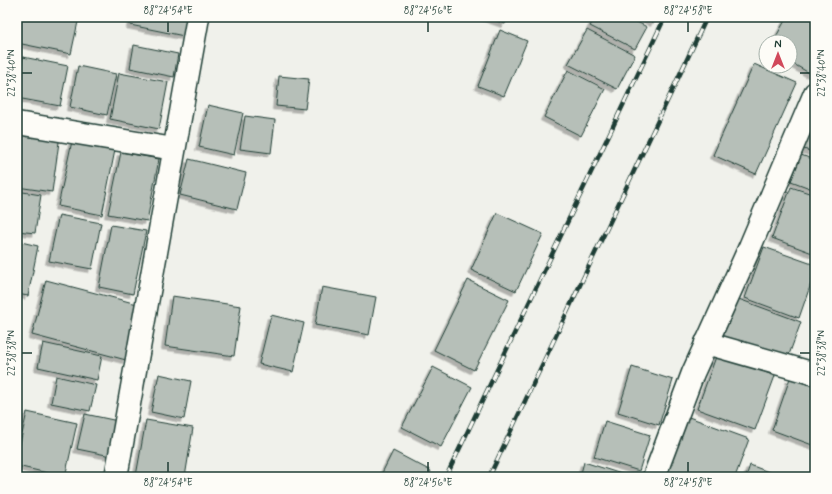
<svg xmlns="http://www.w3.org/2000/svg" width="832" height="494" viewBox="0 0 832 494" font-family="Mynerve,sans-serif">
<style>
.building{fill:#b6bfb8;stroke:#1f3d34;filter:url(#shadow)}
.lines{fill:none;stroke-linecap:round;stroke-linejoin:round}
.street-casing{stroke:#1f3d34;stroke-width:25}
.street{stroke:#fdfcf7;stroke-width:22}
.rail-casing{stroke:#1f3d34;stroke-width:4.5}
.rail{stroke:#fdfcf7;stroke-width:3;stroke-dasharray:9;stroke-linecap:butt}
.ticks{fill:none;stroke:#1f3d34;stroke-width:1.5}
.neatline{fill:none;stroke:#1f3d34;stroke-width:1.5}
.ticks-label{font-size:10px;text-anchor:middle;fill:#1f3d34}
</style>
<defs>
<filter id="shadow"><feDropShadow dx="-3.5" dy="3.5" stdDeviation="0" flood-color="#0004"/></filter>
</defs>
<rect width="100%" height="100%" fill="#f0f1eb"/>
<filter id="ink" filterUnits="userSpaceOnUse"><feTurbulence type="fractalNoise" baseFrequency=".025" numOctaves="2"/><feDisplacementMap in="SourceGraphic" scale="8" xChannelSelector="R" yChannelSelector="G"/><feConvolveMatrix kernelMatrix="1 2 1 2 8 2 1 2 1" color-interpolation-filters="sRGB"/></filter>
<g filter="url(#ink)">
<!-- building -->
<g class="building">
<path d="M 17,17 L 79,17 L 71,54 L 17,43 Z"/>
<path d="M 131,17 L 188,17 L 184,36 L 130,25 Z"/>
<path d="M 485,17 L 508,17 L 505,24 Z"/>
<path d="M 595,17 L 627,17 L 647,27 L 635,49 L 590,26 Z"/>
<path d="M 643,17 L 657,17 L 654,23 Z"/>
<path d="M 787,17 L 815,17 L 815,68 L 811,74 L 790,62 L 790,42 L 773,42 Z"/>
<path d="M 500,30 L 527,41 L 504,96 L 478,86 Z"/>
<path d="M 587,30 L 635,55 L 617,89 L 568,64 Z"/>
<path d="M 134,45 L 178,54 L 174,77 L 130,68 Z"/>
<path d="M 23,57 L 68,66 L 60,106 L 17,98 L 17,88 Z"/>
<path d="M 754,64 L 797,83 L 756,174 L 713,155 Z"/>
<path d="M 78,66 L 116,74 L 107,115 L 70,107 Z"/>
<path d="M 568,70 L 605,89 L 581,136 L 544,117 Z"/>
<path d="M 119,73 L 168,82 L 159,129 L 110,119 Z"/>
<path d="M 279,76 L 309,79 L 305,109 L 276,106 Z"/>
<path d="M 208,105 L 243,113 L 234,155 L 199,147 Z"/>
<path d="M 245,116 L 275,120 L 271,153 L 240,149 Z"/>
<path d="M 809,123 L 815,125 L 815,153 L 801,148 Z"/>
<path d="M 17,128 L 60,135 L 52,192 L 17,187 Z"/>
<path d="M 72,141 L 115,150 L 102,215 L 58,206 Z"/>
<path d="M 121,152 L 159,159 L 147,221 L 108,214 Z"/>
<path d="M 801,155 L 815,160 L 815,190 L 791,181 Z"/>
<path d="M 189,159 L 246,173 L 237,209 L 180,195 Z"/>
<path d="M 791,187 L 815,195 L 815,254 L 772,238 Z"/>
<path d="M 17,191 L 41,195 L 35,233 L 17,231 Z"/>
<path d="M 497,213 L 543,234 L 516,291 L 471,270 Z"/>
<path d="M 59,215 L 101,223 L 92,269 L 49,261 Z"/>
<path d="M 111,225 L 146,231 L 133,294 L 99,287 Z"/>
<path d="M 17,241 L 38,246 L 28,296 L 17,294 Z"/>
<path d="M 764,247 L 815,265 L 815,272 L 799,318 L 745,298 Z"/>
<path d="M 46,280 L 141,305 L 126,360 L 32,335 Z"/>
<path d="M 468,280 L 509,300 L 474,370 L 434,350 Z"/>
<path d="M 322,287 L 376,297 L 369,335 L 315,325 Z"/>
<path d="M 172,296 L 241,306 L 234,356 L 165,346 Z"/>
<path d="M 736,298 L 801,322 L 786,363 L 721,339 Z"/>
<path d="M 271,315 L 304,323 L 293,372 L 259,364 Z"/>
<path d="M 43,343 L 102,356 L 97,380 L 38,367 Z"/>
<path d="M 717,354 L 775,376 L 755,430 L 697,409 Z"/>
<path d="M 433,367 L 472,387 L 441,447 L 402,427 Z"/>
<path d="M 632,367 L 673,380 L 659,425 L 618,412 Z"/>
<path d="M 159,374 L 191,381 L 184,419 L 151,412 Z"/>
<path d="M 56,376 L 96,385 L 90,411 L 51,403 Z"/>
<path d="M 790,378 L 815,387 L 815,446 L 772,430 Z"/>
<path d="M 17,401 L 22,402 L 17,425 Z"/>
<path d="M 27,412 L 77,423 L 65,477 L 17,466 L 17,457 Z"/>
<path d="M 85,414 L 118,421 L 111,456 L 77,449 Z"/>
<path d="M 686,416 L 749,439 L 735,477 L 663,477 Z"/>
<path d="M 146,420 L 193,428 L 185,477 L 136,476 Z"/>
<path d="M 605,421 L 650,435 L 639,471 L 594,457 Z"/>
<path d="M 393,451 L 431,471 L 428,477 L 380,477 Z"/>
<path d="M 584,462 L 631,477 L 580,477 Z"/>
<path d="M 750,465 L 782,477 L 746,477 Z"/>
</g>
<g class="lines">
<!-- street casing -->
<g class="street-casing">
<g id="street">
<path d="M 17,123 L 174,149"/>
<path d="M 706,343 L 815,374"/>
<path d="M 116,477 L 198,17"/>
<path d="M 654,477 L 693,373 L 749,249 L 815,93"/>
</g>
</g>
<!-- street -->
<use href="#street" class="street"/>
<!-- rail casing -->
<g class="rail-casing">
<g id="rail">
<path d="M 446,477 L 665,17"/>
<path d="M 489,477 L 707,17"/>
</g>
</g>
<!-- rail -->
<use href="#rail" class="rail"/>
</g>
</g>
<!-- ticks -->
<path class="ticks" d="M 168,22 L 168,32M 428,22 L 428,32M 688,22 L 688,32M 22,73 L 32,73M 800,73 L 810,73M 22,353 L 32,353M 800,353 L 810,353M 168,462 L 168,472M 428,462 L 428,472M 688,462 L 688,472"/>
<!-- margin -->
<rect width="832" height="494" fill="none" stroke="#fdfcf7" stroke-width="44"/>
<!-- north arrow -->
<g transform="translate(778 54)"><circle r="19" fill="#fdfcf7" stroke="#a4b0a9"/>
<path d="M0-3L7 15L0 10L-7 15Z" fill="#d1495b"/>
<text y="-6" font-size="11" font-weight="bold" text-anchor="middle" fill="#1f3d34">N</text>
</g>
<rect x="22" y="22" width="788" height="450" class="neatline"/>
<g class="ticks-label">
<text x="168" y="14">88°24'54"E</text>
<text x="428" y="14">88°24'56"E</text>
<text x="688" y="14">88°24'58"E</text>
<text transform="translate(11 73) rotate(-90)" y="4">22°38'40"N</text>
<text transform="translate(821 73) rotate(-90)" y="4">22°38'40"N</text>
<text transform="translate(11 353) rotate(-90)" y="4">22°38'38"N</text>
<text transform="translate(821 353) rotate(-90)" y="4">22°38'38"N</text>
<text x="168" y="486">88°24'54"E</text>
<text x="428" y="486">88°24'56"E</text>
<text x="688" y="486">88°24'58"E</text>
</g>
</svg>
